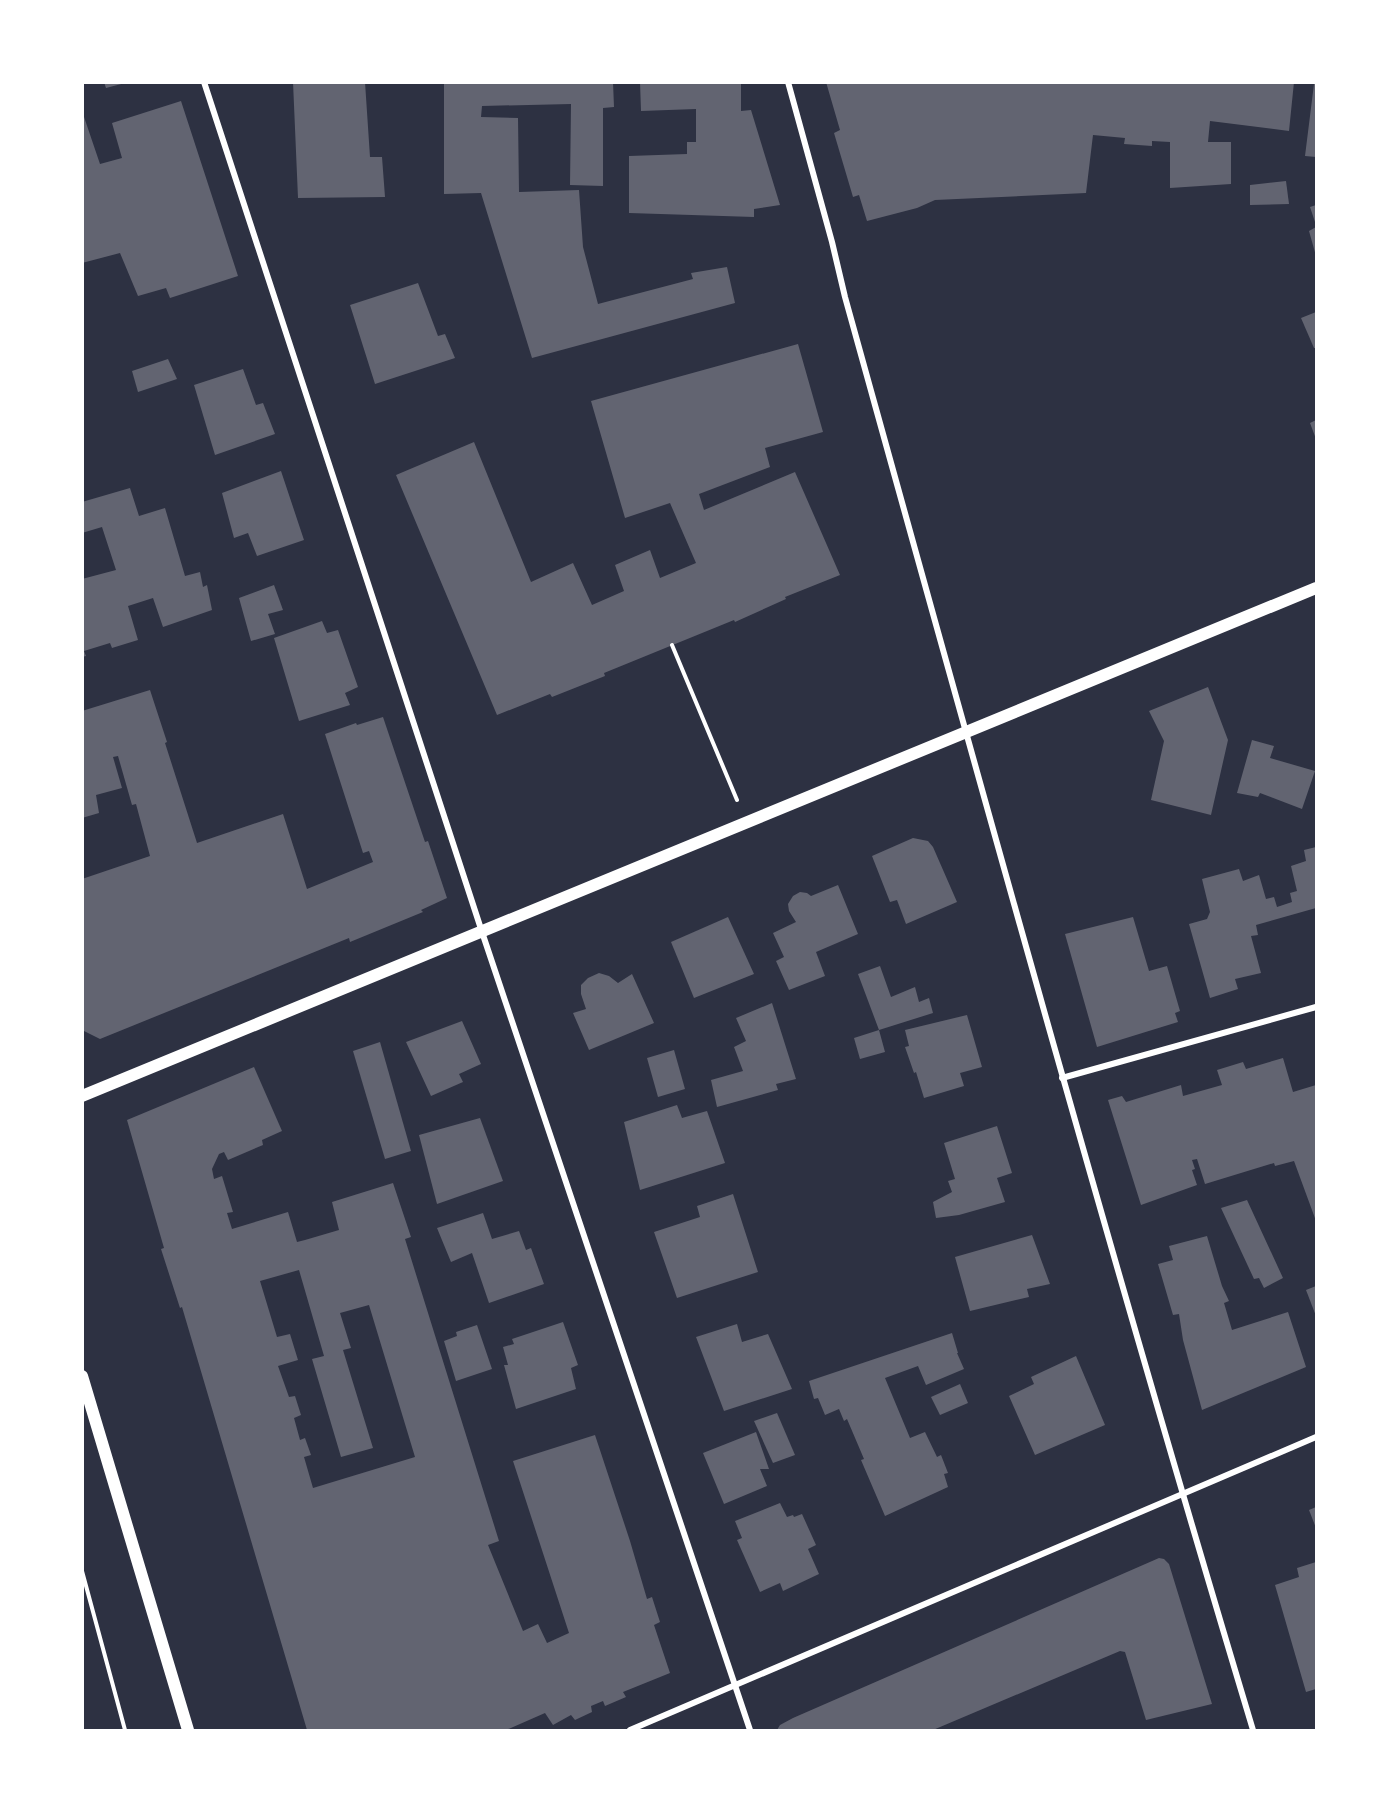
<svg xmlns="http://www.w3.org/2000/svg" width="1399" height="1813" viewBox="0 0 1399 1813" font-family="'Alegreya Sans',sans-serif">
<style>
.building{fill:#626471;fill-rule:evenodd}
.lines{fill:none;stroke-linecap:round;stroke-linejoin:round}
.path{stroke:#fff;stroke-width:4}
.minor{stroke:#fff;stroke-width:6}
.secondary{stroke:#fff;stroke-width:12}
</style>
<rect width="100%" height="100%" fill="#2d3142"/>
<!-- building -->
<g class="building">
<path d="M 104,82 L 125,82 L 125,83 L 106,88 Z"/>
<path d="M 293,82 L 365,82 L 370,157 L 382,157 L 385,197 L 298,198 Z"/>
<path d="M 444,82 L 613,82 L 614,107 L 603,108 L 603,186 L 570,185 L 571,104 L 482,106 L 481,117 L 518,118 L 519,192 L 579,190 L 583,247 L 598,304 L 693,279 L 691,273 L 727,267 L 735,303 L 532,358 L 481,193 L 444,194 Z"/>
<path d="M 640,82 L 741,82 L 741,111 L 751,110 L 780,205 L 754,209 L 754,217 L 629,213 L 629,156 L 687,154 L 687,142 L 696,142 L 696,109 L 641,111 Z"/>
<path d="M 826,82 L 1294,82 L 1289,131 L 1210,121 L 1208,142 L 1231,142 L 1231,184 L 1170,188 L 1170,142 L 1152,141 L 1152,146 L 1124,144 L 1125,138 L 1093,135 L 1086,193 L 935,200 L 917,208 L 867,221 L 859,195 L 853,197 L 834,133 L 840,130 Z"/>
<path d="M 1314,84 L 1316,84 L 1316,157 L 1305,156 Z"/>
<path d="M 181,101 L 238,276 L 170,298 L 166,288 L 138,296 L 120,253 L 82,263 L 82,111 L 100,164 L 122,158 L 112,123 Z"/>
<path d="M 1286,181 L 1289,204 L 1250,205 L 1250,185 Z"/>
<path d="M 1316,205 L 1316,225 L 1310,207 Z"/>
<path d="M 1316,227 L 1316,256 L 1309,231 Z"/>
<path d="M 418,283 L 438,336 L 445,334 L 455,358 L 375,384 L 350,305 Z"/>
<path d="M 1316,312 L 1316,348 L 1314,348 L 1301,318 Z"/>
<path d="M 798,344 L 823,432 L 765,448 L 770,467 L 699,494 L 704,510 L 795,472 L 840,575 L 785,597 L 786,599 L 735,622 L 734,620 L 604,673 L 605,676 L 552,697 L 550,694 L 497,715 L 396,475 L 474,442 L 531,582 L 573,563 L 592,605 L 624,591 L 615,565 L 650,550 L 660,578 L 696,563 L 670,503 L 625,518 L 591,401 Z"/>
<path d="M 168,359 L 177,379 L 138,392 L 132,371 Z"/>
<path d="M 243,369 L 256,405 L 263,403 L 275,434 L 215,455 L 194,385 Z"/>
<path d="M 1316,420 L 1316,439 L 1310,423 Z"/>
<path d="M 281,471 L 304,540 L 257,556 L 248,533 L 234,538 L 222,493 Z"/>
<path d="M 130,488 L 139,516 L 165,508 L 185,576 L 200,572 L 203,587 L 207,585 L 212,610 L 163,627 L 153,598 L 128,606 L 138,640 L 112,648 L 110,643 L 84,651 L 86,656 L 82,657 L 82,579 L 116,570 L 102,527 L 82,533 L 82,502 Z"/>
<path d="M 274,585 L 283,610 L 268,614 L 275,634 L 251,641 L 239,598 Z"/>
<path d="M 322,621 L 327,633 L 338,630 L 358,687 L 345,693 L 350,705 L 299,721 L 274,638 Z"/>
<path d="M 1208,687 L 1228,740 L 1211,815 L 1151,800 L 1164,741 L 1149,711 Z"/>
<path d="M 150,690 L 167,742 L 165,743 L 197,843 L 283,814 L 307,889 L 373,862 L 369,851 L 363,853 L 325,734 L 356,723 L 357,725 L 383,717 L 425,842 L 428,841 L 447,898 L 421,910 L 423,912 L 350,942 L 349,938 L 100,1039 L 82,1030 L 82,879 L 150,856 L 136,804 L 132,805 L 118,756 L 113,757 L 122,788 L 96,795 L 99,813 L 82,818 L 82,711 Z"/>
<path d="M 1252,740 L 1274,746 L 1270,758 L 1315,771 L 1302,809 L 1260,793 L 1258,797 L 1237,793 Z"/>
<path d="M 913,838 L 928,841 L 933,847 L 957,902 L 906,924 L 897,900 L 890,902 L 872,856 Z"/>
<path d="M 1316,847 L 1316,908 L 1256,925 L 1258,935 L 1251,936 L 1261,973 L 1235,979 L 1238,989 L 1210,998 L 1189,924 L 1207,919 L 1210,912 L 1202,879 L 1239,869 L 1243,881 L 1259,875 L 1266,899 L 1274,897 L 1277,907 L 1292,902 L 1290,893 L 1297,891 L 1291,866 L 1306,861 L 1304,850 Z"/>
<path d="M 838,885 L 858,934 L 816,952 L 825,976 L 789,990 L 776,961 L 784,957 L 773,933 L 796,922 L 789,911 L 788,904 L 793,896 L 800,892 L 807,893 L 811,896 Z"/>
<path d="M 728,917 L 754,974 L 694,998 L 671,942 Z"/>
<path d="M 1133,917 L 1149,971 L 1167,966 L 1180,1011 L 1175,1013 L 1178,1022 L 1097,1047 L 1065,934 Z"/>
<path d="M 880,966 L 891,997 L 915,987 L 919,1002 L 929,998 L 933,1013 L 879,1030 L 858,974 Z"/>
<path d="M 599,973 L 609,976 L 618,983 L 632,974 L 654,1023 L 589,1050 L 573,1013 L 586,1009 L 581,994 L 581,985 L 588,978 Z"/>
<path d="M 772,1003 L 796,1079 L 776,1084 L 778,1090 L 717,1107 L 711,1080 L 743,1071 L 734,1047 L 746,1041 L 736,1018 Z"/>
<path d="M 967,1015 L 982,1067 L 960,1073 L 964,1086 L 924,1098 L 916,1072 L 914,1073 L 905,1047 L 909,1046 L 905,1030 Z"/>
<path d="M 462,1021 L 481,1064 L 459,1074 L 463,1082 L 431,1096 L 406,1042 Z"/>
<path d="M 879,1030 L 885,1052 L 860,1059 L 854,1038 Z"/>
<path d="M 380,1042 L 411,1151 L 385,1159 L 353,1051 Z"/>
<path d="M 674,1050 L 685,1089 L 658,1097 L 647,1058 Z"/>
<path d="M 1283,1058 L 1293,1092 L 1316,1085 L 1316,1221 L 1294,1161 L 1275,1166 L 1274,1163 L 1205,1184 L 1197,1159 L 1192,1160 L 1195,1169 L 1192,1170 L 1197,1185 L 1141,1205 L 1108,1100 L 1122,1096 L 1126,1102 L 1181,1085 L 1183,1096 L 1222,1085 L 1217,1070 L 1243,1062 L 1246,1069 Z"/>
<path d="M 254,1067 L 282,1131 L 262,1140 L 263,1145 L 228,1160 L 224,1152 L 219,1154 L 212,1169 L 214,1179 L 222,1176 L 233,1212 L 227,1213 L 232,1229 L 288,1212 L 297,1242 L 305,1240 L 339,1230 L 332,1202 L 393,1183 L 411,1237 L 405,1239 L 499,1541 L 488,1545 L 523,1631 L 538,1624 L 547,1643 L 569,1633 L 513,1461 L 595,1435 L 630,1541 L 647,1599 L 652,1597 L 660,1622 L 654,1625 L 670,1673 L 623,1692 L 626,1697 L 605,1706 L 603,1701 L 591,1706 L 592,1712 L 575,1720 L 571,1715 L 553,1725 L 545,1713 L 506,1730 L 307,1730 L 182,1307 L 180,1308 L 161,1249 L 164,1248 L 127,1120 ZM 299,1270 L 324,1356 L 312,1359 L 341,1457 L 373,1448 L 343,1350 L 351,1348 L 340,1313 L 369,1305 L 415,1457 L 313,1488 L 304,1457 L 311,1455 L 305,1438 L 300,1440 L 294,1418 L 301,1415 L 295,1396 L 289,1397 L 278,1366 L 298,1360 L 290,1334 L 277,1337 L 260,1281 Z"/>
<path d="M 677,1105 L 682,1118 L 707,1111 L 725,1163 L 640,1190 L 624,1122 Z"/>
<path d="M 480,1118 L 503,1181 L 437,1204 L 419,1135 Z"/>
<path d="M 997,1126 L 1012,1173 L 997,1178 L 1005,1202 L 959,1215 L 936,1218 L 933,1202 L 952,1192 L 948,1181 L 955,1179 L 944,1143 Z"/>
<path d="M 733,1194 L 758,1272 L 677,1298 L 654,1232 L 700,1217 L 697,1206 Z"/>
<path d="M 1247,1200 L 1283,1278 L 1264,1288 L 1259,1278 L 1254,1279 L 1221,1208 Z"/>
<path d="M 483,1213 L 492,1239 L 519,1231 L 526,1250 L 531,1248 L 544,1284 L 489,1303 L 472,1253 L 451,1262 L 437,1228 Z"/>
<path d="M 1032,1235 L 1050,1284 L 1027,1289 L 1029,1297 L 970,1311 L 955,1257 Z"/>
<path d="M 1207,1236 L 1222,1286 L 1229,1301 L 1224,1303 L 1232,1330 L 1288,1312 L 1306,1367 L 1202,1410 L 1183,1340 L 1179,1314 L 1173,1315 L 1158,1264 L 1173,1260 L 1169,1246 Z"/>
<path d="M 1316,1286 L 1316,1316 L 1306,1290 Z"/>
<path d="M 563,1322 L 578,1365 L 571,1368 L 576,1389 L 516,1409 L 504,1365 L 508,1365 L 503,1347 L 514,1344 L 512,1339 Z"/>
<path d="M 737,1324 L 742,1342 L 768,1334 L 792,1389 L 724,1411 L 696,1337 Z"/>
<path d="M 477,1325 L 492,1369 L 456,1381 L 444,1341 L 457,1336 L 456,1332 Z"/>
<path d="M 952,1333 L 958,1353 L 957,1353 L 964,1369 L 926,1385 L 918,1366 L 885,1378 L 910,1438 L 925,1432 L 937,1457 L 941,1455 L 948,1473 L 944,1474 L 948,1487 L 885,1516 L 861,1460 L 864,1459 L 847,1419 L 844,1421 L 839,1409 L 825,1415 L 818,1398 L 814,1399 L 809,1381 Z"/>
<path d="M 1076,1356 L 1105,1425 L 1035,1455 L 1009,1396 L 1034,1384 L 1031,1377 Z"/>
<path d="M 960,1384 L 968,1403 L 940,1415 L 931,1397 Z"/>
<path d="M 777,1413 L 795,1455 L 773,1463 L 754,1421 Z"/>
<path d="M 756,1432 L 769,1469 L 760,1469 L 767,1486 L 724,1504 L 703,1453 Z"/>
<path d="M 780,1503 L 787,1517 L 793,1515 L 794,1517 L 802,1514 L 816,1545 L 808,1549 L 819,1574 L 783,1591 L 780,1583 L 760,1592 L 737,1540 L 742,1538 L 735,1521 Z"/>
<path d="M 1316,1507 L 1316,1528 L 1309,1510 Z"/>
<path d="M 1159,1558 L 1164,1559 L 1169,1564 L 1212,1704 L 1146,1720 L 1125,1652 L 1120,1651 L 933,1730 L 777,1730 L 780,1725 L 793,1718 Z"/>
<path d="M 1316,1562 L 1316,1689 L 1306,1692 L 1275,1585 L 1299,1577 L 1297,1568 Z"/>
</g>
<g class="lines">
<!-- path -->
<g class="path">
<path d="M 672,645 L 737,800"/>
<path d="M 82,1571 L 125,1730"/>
</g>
<!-- minor -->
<g class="minor">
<path d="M 204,82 L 482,932 L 750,1730"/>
<path d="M 788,82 L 832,242 L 845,297 C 978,776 1110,1255 1253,1730"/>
<path d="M 1062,1078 L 1316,1007"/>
<path d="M 630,1730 L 1316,1437"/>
</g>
<!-- secondary -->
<g class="secondary">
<path d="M 82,1096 L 1316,588"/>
<path d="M 82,1376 L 188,1730"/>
</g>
</g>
<!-- border -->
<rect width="1399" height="1813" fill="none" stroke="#ffffff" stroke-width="168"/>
</svg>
